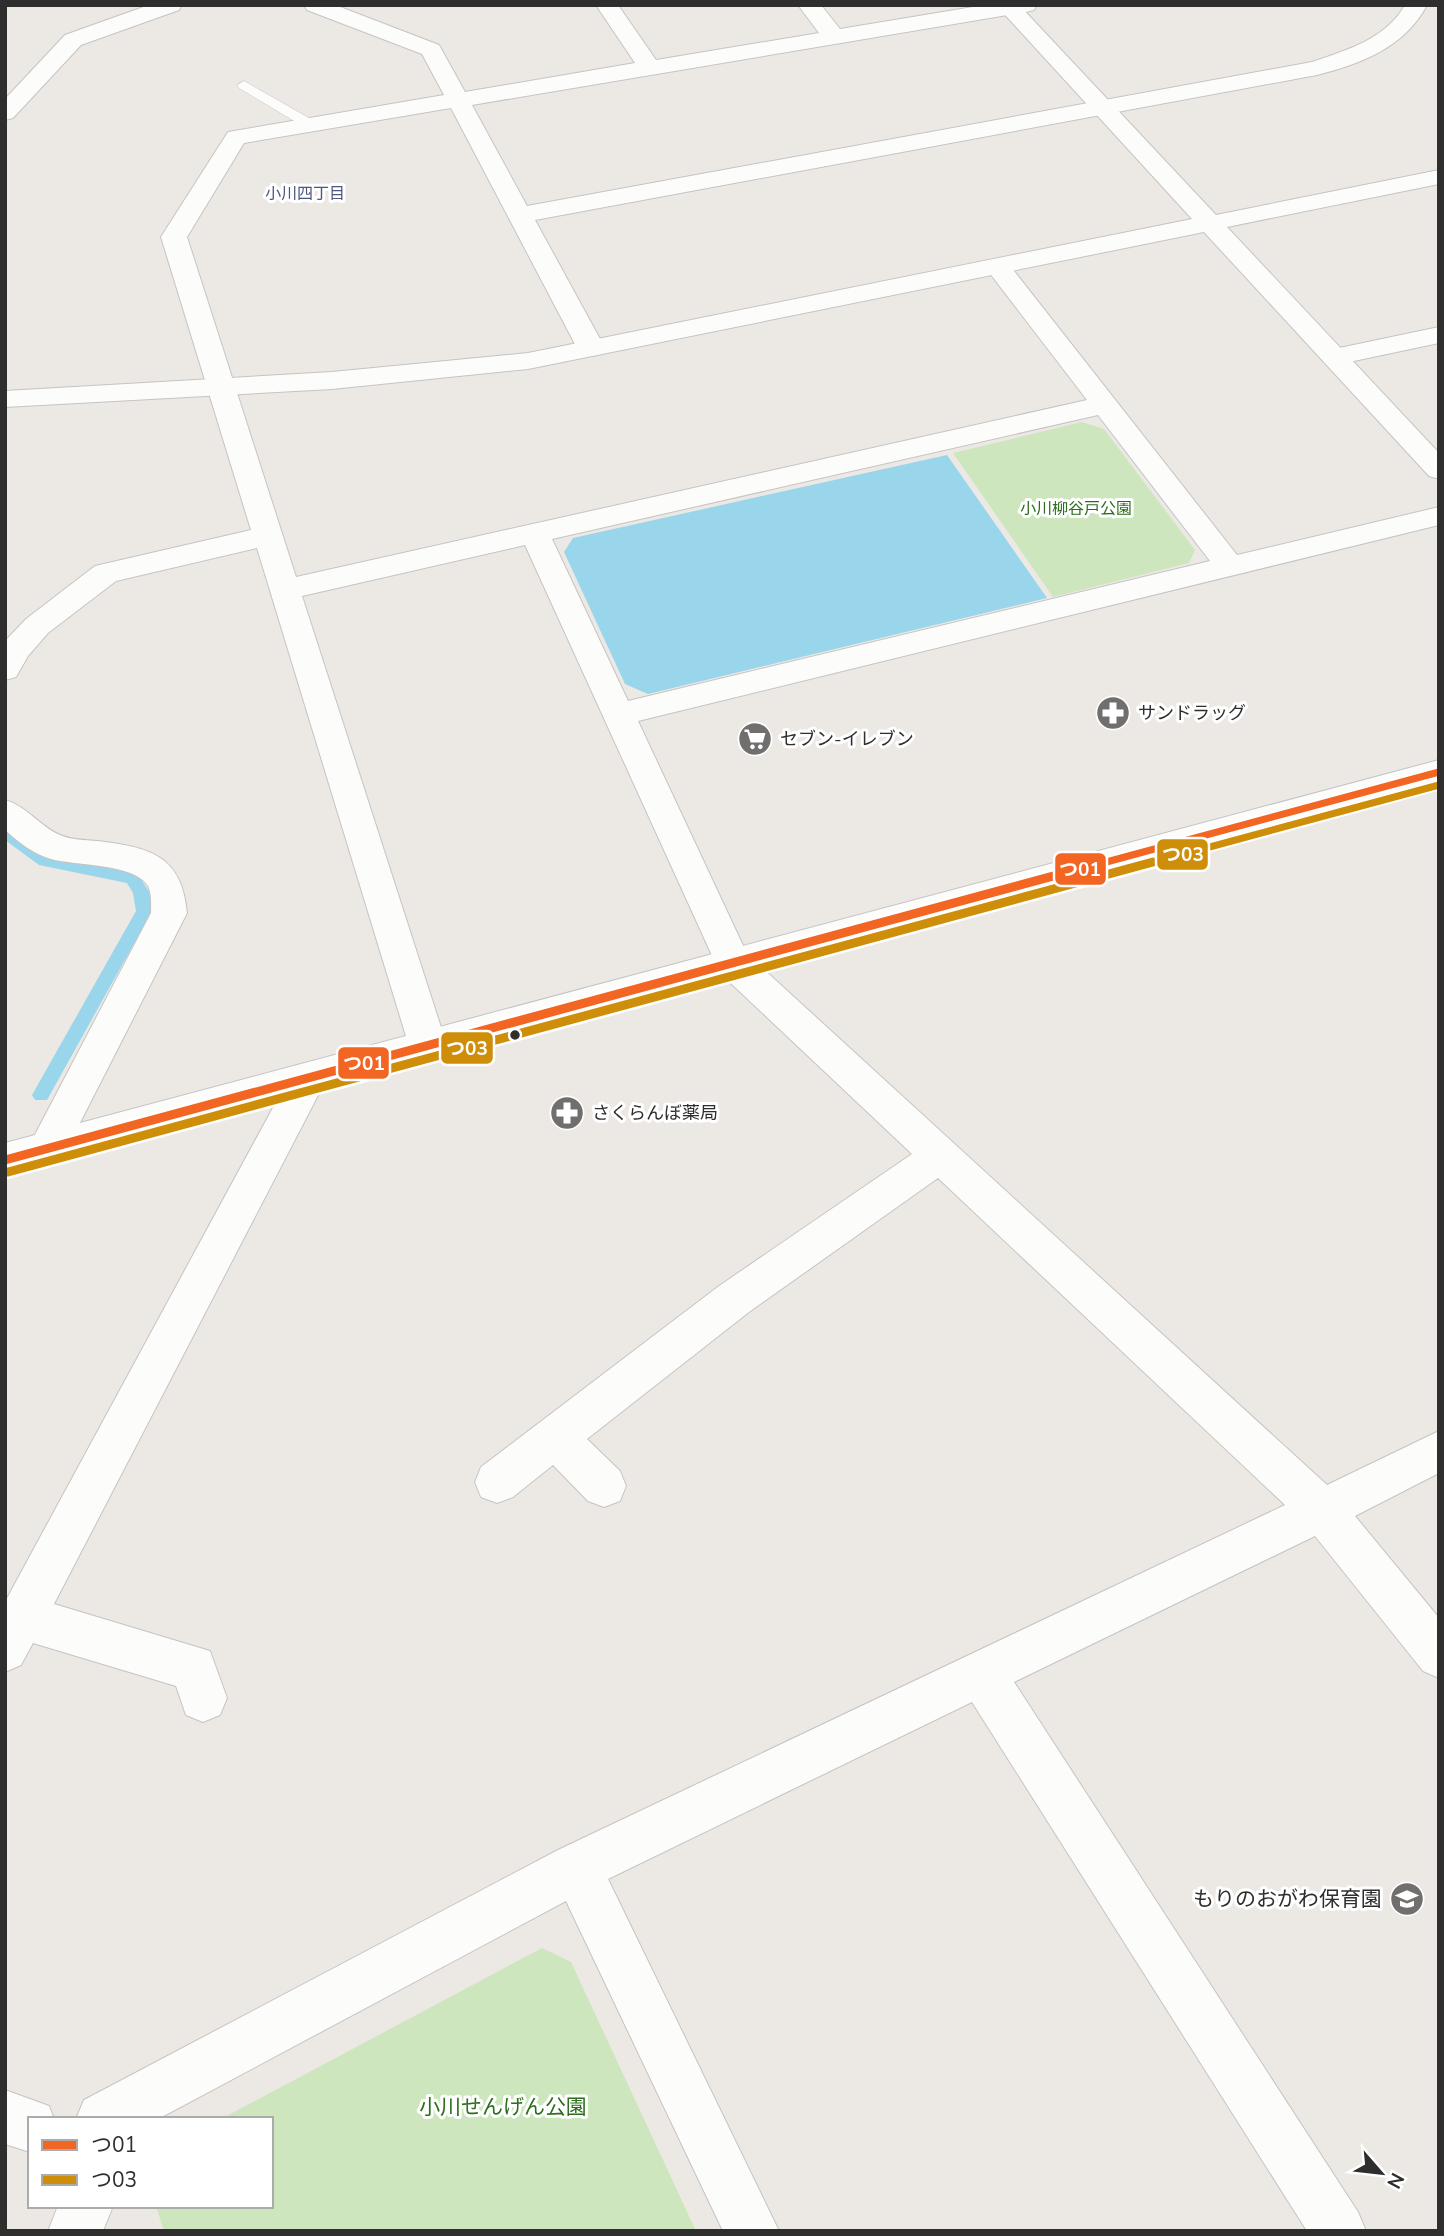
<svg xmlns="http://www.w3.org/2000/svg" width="1444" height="2236" viewBox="0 0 1444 2236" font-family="'Nunito Sans','Noto Sans JP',sans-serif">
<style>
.green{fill:#cee6be}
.water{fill:#99d6ec}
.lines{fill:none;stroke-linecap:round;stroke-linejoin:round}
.stream{fill:#99d6ec;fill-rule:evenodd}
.service-casing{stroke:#c5c4c5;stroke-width:1}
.minor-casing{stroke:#c5c4c5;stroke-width:2}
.tertiary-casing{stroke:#c5c4c5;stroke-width:2}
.service{fill:#fcfcfb;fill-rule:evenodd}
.minor{fill:#fcfcfb;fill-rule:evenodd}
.tertiary{fill:#fcfcfb;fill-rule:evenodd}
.bus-1-far1-casing{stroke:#fff;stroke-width:11}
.bus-1-casing{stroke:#fff;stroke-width:14}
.bus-2-far1-casing{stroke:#fff;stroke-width:11}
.bus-2-casing{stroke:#fff;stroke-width:14}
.bus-1-far1{stroke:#f26522;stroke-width:7}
.bus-1{stroke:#f26522;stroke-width:9}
.bus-2-far1{stroke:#cf8e09;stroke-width:7}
.bus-2{stroke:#cf8e09;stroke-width:9}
.bus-dot{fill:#2e2e2e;stroke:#fff;stroke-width:2.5}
.labels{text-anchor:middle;stroke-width:6;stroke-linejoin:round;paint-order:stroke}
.far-neighbourhood-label{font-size:16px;fill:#4d5680;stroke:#fff}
.far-park-label{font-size:16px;fill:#2c6e1b;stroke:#fff}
.poi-label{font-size:18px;fill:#2e2e2e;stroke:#fff;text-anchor:start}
.near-poi-label{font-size:21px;fill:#2e2e2e;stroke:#fff;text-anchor:end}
.near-park-label{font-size:21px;fill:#2c6e1b;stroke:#fff}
.line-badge{stroke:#fff;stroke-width:2.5}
.badge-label{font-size:19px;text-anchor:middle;font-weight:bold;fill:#fff}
</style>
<rect width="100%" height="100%" fill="#ece8e4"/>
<!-- green -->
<g class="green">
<path d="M 1082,422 L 1104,429 L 1195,550 L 1189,563 L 1053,597 L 953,453 Z"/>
<path d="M 542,1948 L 571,1962 L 696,2231 L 164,2231 L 156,2206 L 271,2206 L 271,2119 L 221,2119 Z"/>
</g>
<!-- water -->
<path class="water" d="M 947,455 L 1047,598 L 648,694 L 625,684 L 564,552 L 573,538 Z"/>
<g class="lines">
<!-- stream -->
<path class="stream" d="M 5,826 L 49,856 L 138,874 L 149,892 L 152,911 L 47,1100 L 35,1100 L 32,1095 L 136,911 L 133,893 L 127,883 L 39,865 L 5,840 Z"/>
<!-- service casing -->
<g class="service-casing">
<path id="service" d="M 244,81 L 316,122 L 318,125 L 316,128 L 306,128 L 239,88 L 237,85 Z"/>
</g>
<!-- minor casing -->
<g class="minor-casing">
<g id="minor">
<path d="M 149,5 L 182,5 L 179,10 L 81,45 L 13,118 L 5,120 L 5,99 L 65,35 Z"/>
<path d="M 304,5 L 335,5 L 439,45 L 465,92 L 635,63 L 596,5 L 618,5 L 656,60 L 819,33 L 798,5 L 821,5 L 840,29 L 985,5 L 1037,5 L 1034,10 L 1026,12 L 472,105 L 527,206 L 1312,62 C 1347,50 1386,39 1405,5 L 1427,5 C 1405,47 1361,64 1317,75 L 535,220 L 605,348 L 601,354 L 591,356 L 581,354 L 577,348 L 451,108 L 244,143 L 187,237 L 296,577 L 1087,400 L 985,267 L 989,262 L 998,259 L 1007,262 L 1237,555 L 1439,507 L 1439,525 L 638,721 L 747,954 L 1327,1485 L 1439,1431 L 1439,1473 L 1355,1516 L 1439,1618 L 1439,1678 L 1423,1671 L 1315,1536 L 1014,1682 L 1358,2212 L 1366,2231 L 1307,2231 L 972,1702 L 608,1879 L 779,2231 L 723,2231 L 566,1901 L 158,2119 L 76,2119 L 84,2100 L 558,1850 L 1285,1505 L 938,1178 L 749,1312 L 587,1439 L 620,1471 L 626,1486 L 620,1501 L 604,1507 L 588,1501 L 553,1465 L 513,1497 L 497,1503 L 481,1497 L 475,1482 L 481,1467 L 719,1286 L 912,1154 L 720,973 L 525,545 L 302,596 L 447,1046 L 441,1057 L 428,1061 L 415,1057 L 409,1046 L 257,548 L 116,581 L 48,633 L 28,656 L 16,677 L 5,680 L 5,641 L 26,619 L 95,566 L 251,530 L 161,237 L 228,132 L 444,95 L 422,54 L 307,10 ZM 1098,415 L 1210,561 L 628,701 L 552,539 Z"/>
<path d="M 1439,327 L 1439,343 L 1335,365 L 1325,363 L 1321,357 L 1325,351 Z"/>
<path d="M 5,800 C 27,806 39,826 60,835 C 71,840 85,840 97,841 C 149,847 182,855 187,913 L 61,1160 L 47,1164 L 33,1160 L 28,1148 L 151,913 C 151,905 152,894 148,886 C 134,863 76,866 51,859 C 33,854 19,842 5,830 Z"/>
<path d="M 308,1063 L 321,1067 L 327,1078 L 54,1604 L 210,1651 L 227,1698 L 220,1715 L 203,1722 L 186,1715 L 176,1686 L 33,1643 L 21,1665 L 5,1672 L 5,1602 L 295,1067 Z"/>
<path d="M 5,2090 L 49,2106 L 54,2119 L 30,2119 L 30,2152 L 5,2144 Z"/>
<path d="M 58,2206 L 113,2206 L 103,2231 L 48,2231 Z"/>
</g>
</g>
<!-- tertiary casing -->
<g class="tertiary-casing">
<g id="tertiary">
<path d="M 996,5 L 1019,5 L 1216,215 L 1439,170 L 1439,184 L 1227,227 L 1439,453 L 1439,479 L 1429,476 L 1204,232 L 528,369 L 332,389 L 5,407 L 5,391 L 332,372 L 528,353 L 1192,219 Z"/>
<path d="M 1439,760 L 1439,784 L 5,1176 L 5,1143 Z"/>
</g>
</g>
<!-- service -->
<use href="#service" class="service"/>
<!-- minor -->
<use href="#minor" class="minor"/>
<!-- tertiary -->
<use href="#tertiary" class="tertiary"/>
<!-- bus-1-far1 casing -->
<g class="bus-1-far1-casing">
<path id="bus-1-far1" d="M 1099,864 L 1439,772"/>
</g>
<!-- bus-1 casing -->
<g class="bus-1-casing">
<path id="bus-1" d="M 5,1160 L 1105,862"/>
</g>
<!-- bus-2-far1 casing -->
<g class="bus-2-far1-casing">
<path id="bus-2-far1" d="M 1147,864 L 1439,785"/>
</g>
<!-- bus-2 casing -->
<g class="bus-2-casing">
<path id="bus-2" d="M 8,1172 L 1153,862"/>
</g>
<!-- bus-1-far1 -->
<use href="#bus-1-far1" class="bus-1-far1"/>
<!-- bus-1 -->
<use href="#bus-1" class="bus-1"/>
<!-- bus-2-far1 -->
<use href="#bus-2-far1" class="bus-2-far1"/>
<!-- bus-2 -->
<use href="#bus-2" class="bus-2"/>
</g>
<!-- icons -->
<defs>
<g id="pharmacy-disc" transform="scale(1.75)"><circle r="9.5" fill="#706f6e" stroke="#fff"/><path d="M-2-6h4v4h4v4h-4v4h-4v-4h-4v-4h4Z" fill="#fff"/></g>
<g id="supermarket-disc" transform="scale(1.75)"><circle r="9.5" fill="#706f6e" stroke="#fff"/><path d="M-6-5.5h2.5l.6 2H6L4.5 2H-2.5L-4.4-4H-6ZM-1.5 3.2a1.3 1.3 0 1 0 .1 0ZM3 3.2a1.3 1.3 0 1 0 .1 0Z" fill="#fff"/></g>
<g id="school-disc" transform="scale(1.75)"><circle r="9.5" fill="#706f6e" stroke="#fff"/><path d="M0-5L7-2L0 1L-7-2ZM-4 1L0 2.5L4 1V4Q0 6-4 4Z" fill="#fff"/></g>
</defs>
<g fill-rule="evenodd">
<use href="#pharmacy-disc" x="1113" y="713"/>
<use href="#supermarket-disc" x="755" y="739"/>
<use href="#pharmacy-disc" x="567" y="1113"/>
<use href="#school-disc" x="1407" y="1899"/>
</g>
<!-- markers -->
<circle class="bus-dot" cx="515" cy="1035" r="6"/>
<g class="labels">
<!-- far-neighbourhood labels -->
<g class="far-neighbourhood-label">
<text x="305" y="199">小川四丁目</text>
</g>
<!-- far-park labels -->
<g class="far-park-label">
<text x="1076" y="514">小川柳谷戸公園</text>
</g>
<!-- poi labels -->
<g class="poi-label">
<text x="1138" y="719">サンドラッグ</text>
<text x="780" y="745">セブン-イレブン</text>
<text x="592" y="1119">さくらんぼ薬局</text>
</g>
<!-- near-poi labels -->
<g class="near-poi-label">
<text x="1382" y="1906">もりのおがわ保育園</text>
</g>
<!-- near-park labels -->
<g class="near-park-label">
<text x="503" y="2114">小川せんげん公園</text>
</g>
</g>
<g class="line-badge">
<rect x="1156" y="838" width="53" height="33" rx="7" fill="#cf8e09"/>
<rect x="1054" y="852" width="53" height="34" rx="7" fill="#f26522"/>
<rect x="440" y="1031" width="54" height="34" rx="7" fill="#cf8e09"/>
<rect x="337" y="1046" width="53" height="34" rx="7" fill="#f26522"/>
</g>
<g class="badge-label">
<text x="1183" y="861">つ03</text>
<text x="1080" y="876">つ01</text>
<text x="467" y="1055">つ03</text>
<text x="364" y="1070">つ01</text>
</g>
<!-- border -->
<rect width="1444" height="2236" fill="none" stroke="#2e2e2e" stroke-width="14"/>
<!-- legend -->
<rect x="28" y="2117" width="245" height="91" fill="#ffffff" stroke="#ababab" stroke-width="2"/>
<rect x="42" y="2140" width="35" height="10" fill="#f26522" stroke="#ababab" stroke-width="2"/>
<text x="91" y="2152" font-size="21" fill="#2e2e2e">つ01</text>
<rect x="42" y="2175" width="35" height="10" fill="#cf8e09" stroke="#ababab" stroke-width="2"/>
<text x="91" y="2187" font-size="21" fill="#2e2e2e">つ03</text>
<!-- north arrow -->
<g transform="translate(1381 2173) rotate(118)" stroke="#ffffff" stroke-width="5" paint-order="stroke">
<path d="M0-5L12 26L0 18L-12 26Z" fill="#2e2e2e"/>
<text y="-10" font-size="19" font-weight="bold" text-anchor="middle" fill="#2e2e2e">N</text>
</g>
</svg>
